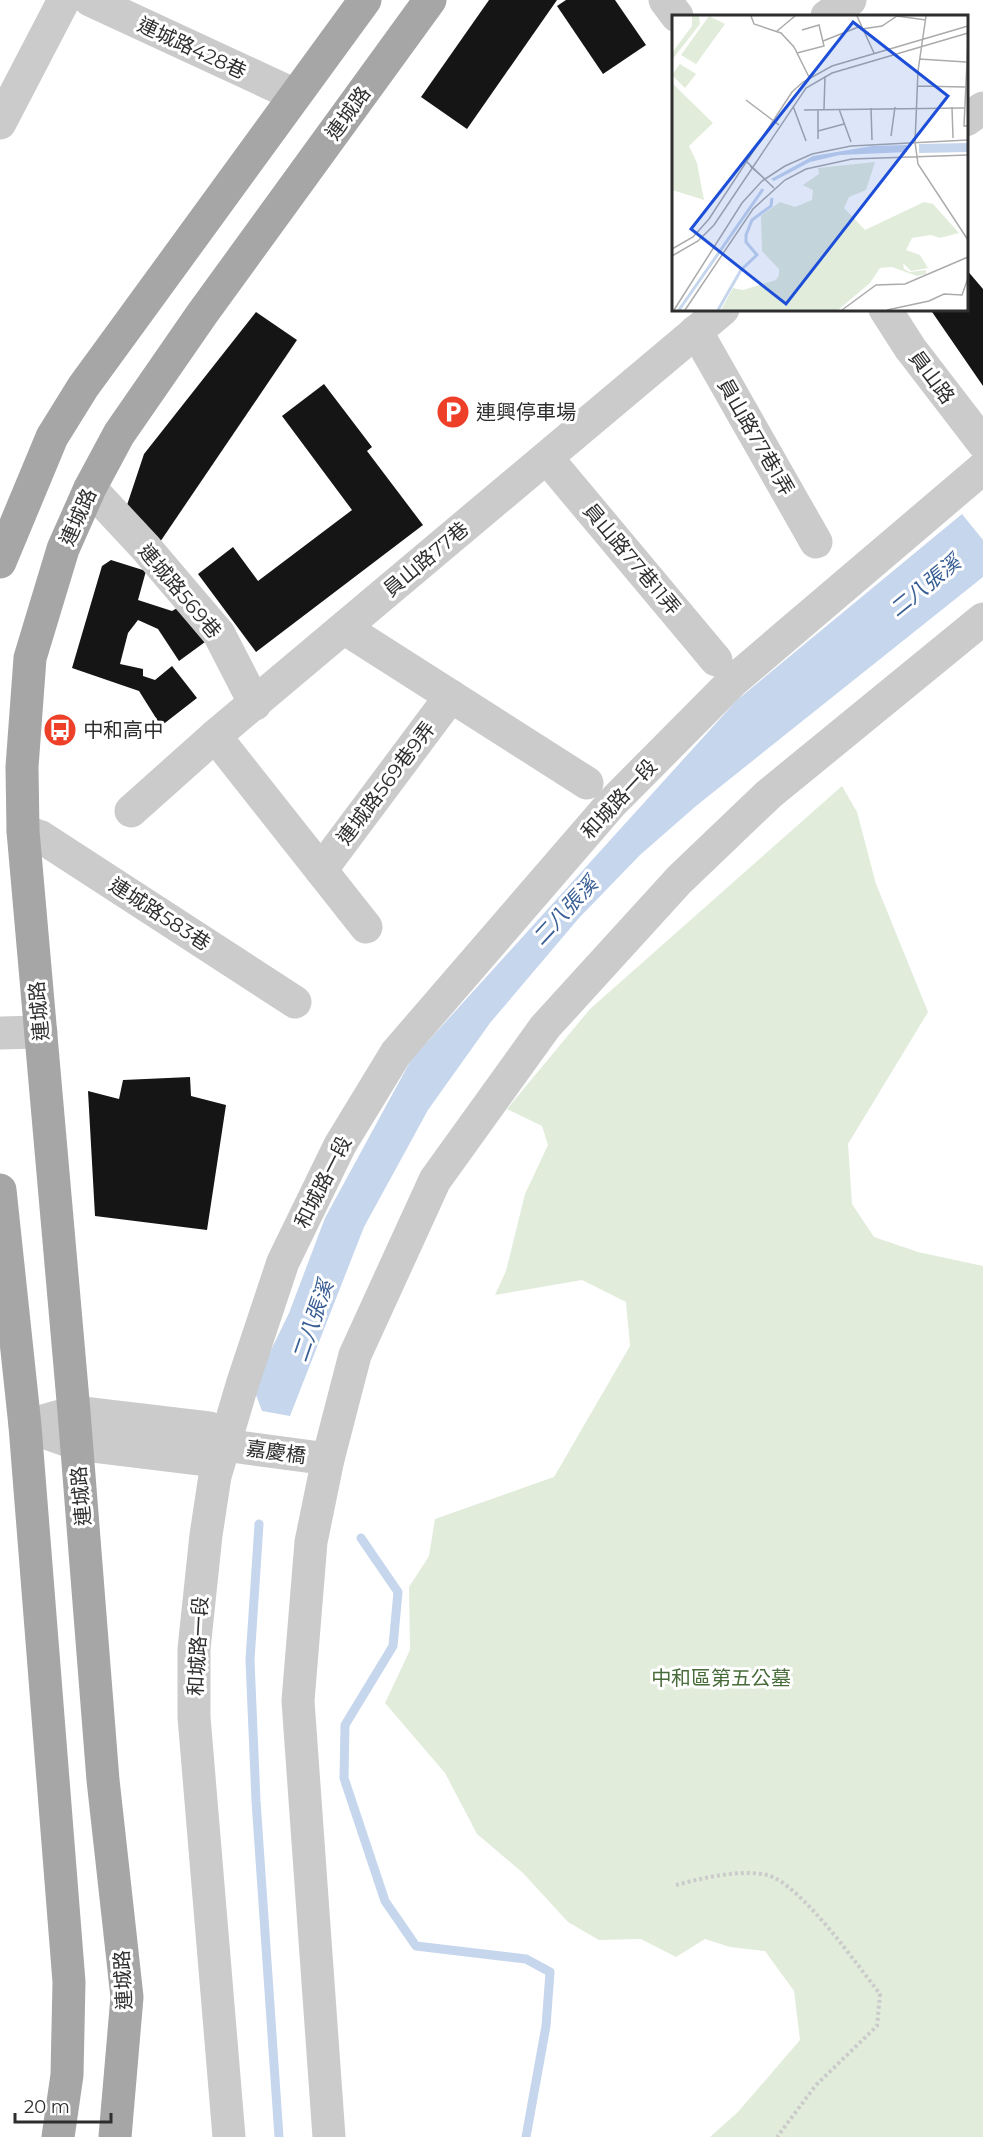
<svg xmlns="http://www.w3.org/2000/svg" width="983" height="2137" viewBox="0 0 983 2137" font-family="Montserrat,'Noto Sans TC',sans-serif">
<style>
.green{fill:#e1ecdb}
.water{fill:#c6d6ed}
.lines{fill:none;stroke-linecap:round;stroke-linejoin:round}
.stream{stroke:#c6d6ed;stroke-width:9}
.building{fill:#151515}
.path{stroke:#cbcbcb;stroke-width:4;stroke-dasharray:3 3;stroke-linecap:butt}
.minor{stroke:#cbcbcb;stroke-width:33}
.major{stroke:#a6a6a6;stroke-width:33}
.labels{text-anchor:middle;stroke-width:6;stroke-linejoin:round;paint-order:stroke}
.street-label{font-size:20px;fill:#2e2e2e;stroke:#fff}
.poi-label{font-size:20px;fill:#2e2e2e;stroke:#fff;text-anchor:start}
.park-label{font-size:20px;fill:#476c39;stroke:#fff}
.water-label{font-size:21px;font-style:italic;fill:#385e94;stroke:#fff}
.inset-river{fill:none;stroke:#c6d6ed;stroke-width:3}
.inset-road{fill:none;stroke:#ababab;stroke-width:1.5}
.view{fill:#1d4ed8;fill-opacity:0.15;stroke:#1d4ed8;stroke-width:3}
.inset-edge{fill:none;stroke:#2e2e2e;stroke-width:3}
</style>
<rect width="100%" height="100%" fill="#fff"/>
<!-- green -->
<path class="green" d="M 842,786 L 857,812 L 876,884 L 928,1012 L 848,1144 L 852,1204 L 874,1237 L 918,1252 L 983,1266 L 983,2137 L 710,2137 L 738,2112 L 800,2040 L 794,1991 L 765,1951 L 730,1947 L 705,1939 L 676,1957 L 641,1939 L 599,1940 L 568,1922 L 523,1873 L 477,1834 L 445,1773 L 385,1703 L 410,1650 L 409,1587 L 429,1556 L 435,1519 L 554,1477 L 630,1346 L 626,1302 L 582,1280 L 495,1295 L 506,1271 L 525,1194 L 548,1145 L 542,1126 L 507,1109 L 590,1009 Z"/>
<!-- water -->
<path class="water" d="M 962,514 L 983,540 L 983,577 L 696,806 L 640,855 L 579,918 L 490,1023 L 428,1110 L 364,1227 L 290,1416 L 262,1411 L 253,1387 L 289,1313 L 325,1218 L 411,1060 L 737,700 Z"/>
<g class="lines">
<!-- stream -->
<g class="stream">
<path d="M 259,1524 L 250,1660 L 256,1801 L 279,2137"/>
<path d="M 361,1538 L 398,1592 L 393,1646 L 345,1725 L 344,1778 L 385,1901 L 416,1946 L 526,1959 L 550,1972 L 546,2026 L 526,2137"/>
</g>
</g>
<!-- building -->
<g class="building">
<path d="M 489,0 L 557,0 L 467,129 L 421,97 Z"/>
<path d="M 566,0 L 615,0 L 646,45 L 603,74 L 557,6 Z"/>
<path d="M 966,269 L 983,289 L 983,386 L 930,309 L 966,309 Z"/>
<path d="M 256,312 L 297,340 L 158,545 L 124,514 L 144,454 Z"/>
<path d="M 324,384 L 372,447 L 367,451 L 423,525 L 256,652 L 198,574 L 233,547 L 258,581 L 352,510 L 282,416 Z"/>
<path d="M 111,560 L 146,571 L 138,600 L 172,611 L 179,607 L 205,642 L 179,661 L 158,629 L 138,620 L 128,633 L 120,664 L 143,669 L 143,676 L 155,680 L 172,666 L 197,698 L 161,726 L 139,691 L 72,668 L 102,566 Z"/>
<path d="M 190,1077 L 191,1096 L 226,1105 L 207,1230 L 95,1216 L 88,1091 L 119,1099 L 123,1080 Z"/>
</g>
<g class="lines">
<!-- path -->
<path class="path" d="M 676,1885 C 702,1878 740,1869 767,1875 C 800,1883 858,1966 880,1994 L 877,2026 L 816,2085 L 777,2137"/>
<!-- minor -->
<g class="minor">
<path d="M 90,0 L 295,95"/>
<path d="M 665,0 L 677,16"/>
<path d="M 827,16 L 850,0"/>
<path d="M 966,120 L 983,108"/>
<path d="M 0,123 L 64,0"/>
<path d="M 885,309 L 910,348 L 983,443"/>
<path d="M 696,331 L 816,542"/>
<path d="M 547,458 L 716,660"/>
<path d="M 90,488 L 145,547 L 219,634 L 255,704"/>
<path d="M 344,628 L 587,783"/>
<path d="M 215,736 L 366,927"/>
<path d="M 131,811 L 215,736 L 723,309"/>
<path d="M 23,831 L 41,837 L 295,1002"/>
<path d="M 321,870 L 451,696"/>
<path d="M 0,1033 L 41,1032"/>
<path d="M 25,1426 L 74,1412 L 209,1428 L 224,1445"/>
<path d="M 49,1434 L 77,1444 L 200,1459 L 224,1445"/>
<path d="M 224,1445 L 328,1459"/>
<path d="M 229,2137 L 194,1717 L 194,1649 L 206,1535 L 215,1476 L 243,1382 L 283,1262 L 340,1145 L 396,1053 L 611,804 L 733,681 L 983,468"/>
<path d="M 329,2137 L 298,1701 L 311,1542 L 328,1459 L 355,1355 L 435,1180 L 545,1027 L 679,880 L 769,794 L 983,619"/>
</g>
<!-- major -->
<g class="major">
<path d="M 0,562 L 52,437 L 83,387 L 365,0"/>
<path d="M 0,1190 L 25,1426 L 69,1982 L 67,2075 L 58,2137"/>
<path d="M 115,2137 L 127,1997 L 103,1780 L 74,1412 L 23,831 L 22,767 L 30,658 L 63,549 L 90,488 L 119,434 L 202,314 L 430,0"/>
</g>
</g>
<!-- icons -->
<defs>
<g id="parking-disc" transform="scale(1.725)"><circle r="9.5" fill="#ee4028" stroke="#fff"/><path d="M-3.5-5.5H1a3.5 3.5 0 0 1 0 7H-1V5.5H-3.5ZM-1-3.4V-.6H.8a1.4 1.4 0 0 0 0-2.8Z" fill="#fff"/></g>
<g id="bus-disc" transform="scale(1.725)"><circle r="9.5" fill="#ee4028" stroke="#fff"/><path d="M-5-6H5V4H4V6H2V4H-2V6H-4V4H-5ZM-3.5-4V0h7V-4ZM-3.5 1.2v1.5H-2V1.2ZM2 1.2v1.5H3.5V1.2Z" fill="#fff"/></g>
</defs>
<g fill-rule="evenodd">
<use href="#parking-disc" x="453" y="412"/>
<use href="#bus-disc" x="60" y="730"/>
</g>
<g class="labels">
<!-- street labels -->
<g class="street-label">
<text transform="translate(192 48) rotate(25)" y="7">連城路428巷</text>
<text transform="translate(348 113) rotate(-54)" y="7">連城路</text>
<text transform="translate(932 377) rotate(53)" y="7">員山路</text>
<text transform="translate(756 437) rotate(60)" y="7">員山路77巷1弄</text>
<text transform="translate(78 517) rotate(-66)" y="7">連城路</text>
<text transform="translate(426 559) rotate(-40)" y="7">員山路77巷</text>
<text transform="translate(632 559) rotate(50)" y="7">員山路77巷11弄</text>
<text transform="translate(180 591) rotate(50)" y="7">連城路569巷</text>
<text transform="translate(386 783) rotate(-53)" y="7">連城路569巷9弄</text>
<text transform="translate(619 799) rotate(-47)" y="7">和城路一段</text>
<text transform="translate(160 914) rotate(33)" y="7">連城路583巷</text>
<text transform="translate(39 1011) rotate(-95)" y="7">連城路</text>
<text transform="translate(323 1182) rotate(-63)" y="7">和城路一段</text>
<text transform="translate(276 1452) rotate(8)" y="7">嘉慶橋</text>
<text transform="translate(81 1496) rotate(-95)" y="7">連城路</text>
<text transform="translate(198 1646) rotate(-87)" y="7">和城路一段</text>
<text transform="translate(123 1980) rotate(-93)" y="7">連城路</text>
</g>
<!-- poi labels -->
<g class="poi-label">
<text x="476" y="419">連興停車場</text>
<text x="83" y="737">中和高中</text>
</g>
<!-- park labels -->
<g class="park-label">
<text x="721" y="1685">中和區第五公墓</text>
</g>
<!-- water labels -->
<g class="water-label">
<text transform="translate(925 586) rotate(-39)" y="7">二八張溪</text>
<text transform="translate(565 911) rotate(-47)" y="7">二八張溪</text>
<text transform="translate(313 1321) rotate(-71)" y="7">二八張溪</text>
</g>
</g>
<!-- overview -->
<g transform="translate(672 15)">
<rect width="296" height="296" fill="#fff"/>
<path d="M 20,1 L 27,1 L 28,9 L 0,45 L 0,38 L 20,11 ZM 37,1 L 53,9 L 24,49 L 9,40 ZM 8,49 L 24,59 L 13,73 L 0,60 ZM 0,68 L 41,108 L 17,131 L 25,148 L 32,185 L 0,175 ZM 203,147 L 194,175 L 177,182 L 172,193 L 193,215 L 252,187 L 261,189 L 287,218 L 268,223 L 259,220 L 240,223 L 234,235 L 248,240 L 256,253 L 239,256 L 231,248 L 232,254 L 238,257 L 254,255 L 254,259 L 245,261 L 220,252 L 208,253 L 198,268 L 166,295 L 49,295 L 61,273 L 71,275 L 104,265 L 107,260 L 107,254 L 90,236 L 89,201 L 108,187 L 123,192 L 140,185 L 141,175 L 131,170 L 147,159 L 146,153 Z" fill="#e1ecdb"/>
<path d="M 295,128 L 295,137 L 247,138 L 247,129 ZM 235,130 L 235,137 L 168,140 L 138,147 L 102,166 L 99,164 L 141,141 L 200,131 Z" fill="#c6d6ed"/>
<path class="inset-river" d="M 7,295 L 91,174M 46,295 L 69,255 L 85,240 L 74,227 L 74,220 L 80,205 L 99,191 L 100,183"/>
<path class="inset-road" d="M 79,1 L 82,9 L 109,18 L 122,32 L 137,62M 185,1 L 202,38M 254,1 L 246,56 L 243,127 L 246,149 L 296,225M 190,14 L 210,11 L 225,1 L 254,5M 105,16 L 123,1M 296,25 L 292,111 L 296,111M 151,26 L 189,11M 125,38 L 152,31 L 147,10 L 130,15M 247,44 L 294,47M 245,71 L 293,72M 74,85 L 107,110M 121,91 L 134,126M 280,92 L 281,123M 199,93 L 200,125M 152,94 L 153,61M 167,94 L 179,127M 132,95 L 292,93M 146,95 L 146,124M 146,116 L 172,109M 219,121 L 223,92M 75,147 L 102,173M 78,151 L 93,164M 0,234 L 21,222 L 37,204 L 120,77 L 131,67 L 160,51 L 296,11M 0,241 L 26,226 L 42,210 L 134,73 L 160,58 L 296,18M 2,295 L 70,188 L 90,166 L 113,151 L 140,139 L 179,131 L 296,125M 13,295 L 81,194 L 113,165 L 134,154 L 180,144 L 296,140M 170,295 L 204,270 L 233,269 L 296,242M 215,295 L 257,286 L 272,279 L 290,280 L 296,263"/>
<path class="view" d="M 181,7 L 276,81 L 114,289 L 19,214 Z"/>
<rect width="296" height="296" class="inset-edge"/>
</g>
<!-- scale -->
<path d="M15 2113v9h96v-9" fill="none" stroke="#2e2e2e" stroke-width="3"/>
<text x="24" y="2113" font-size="18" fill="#2e2e2e" stroke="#ffffff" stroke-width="4.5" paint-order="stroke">20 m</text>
</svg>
